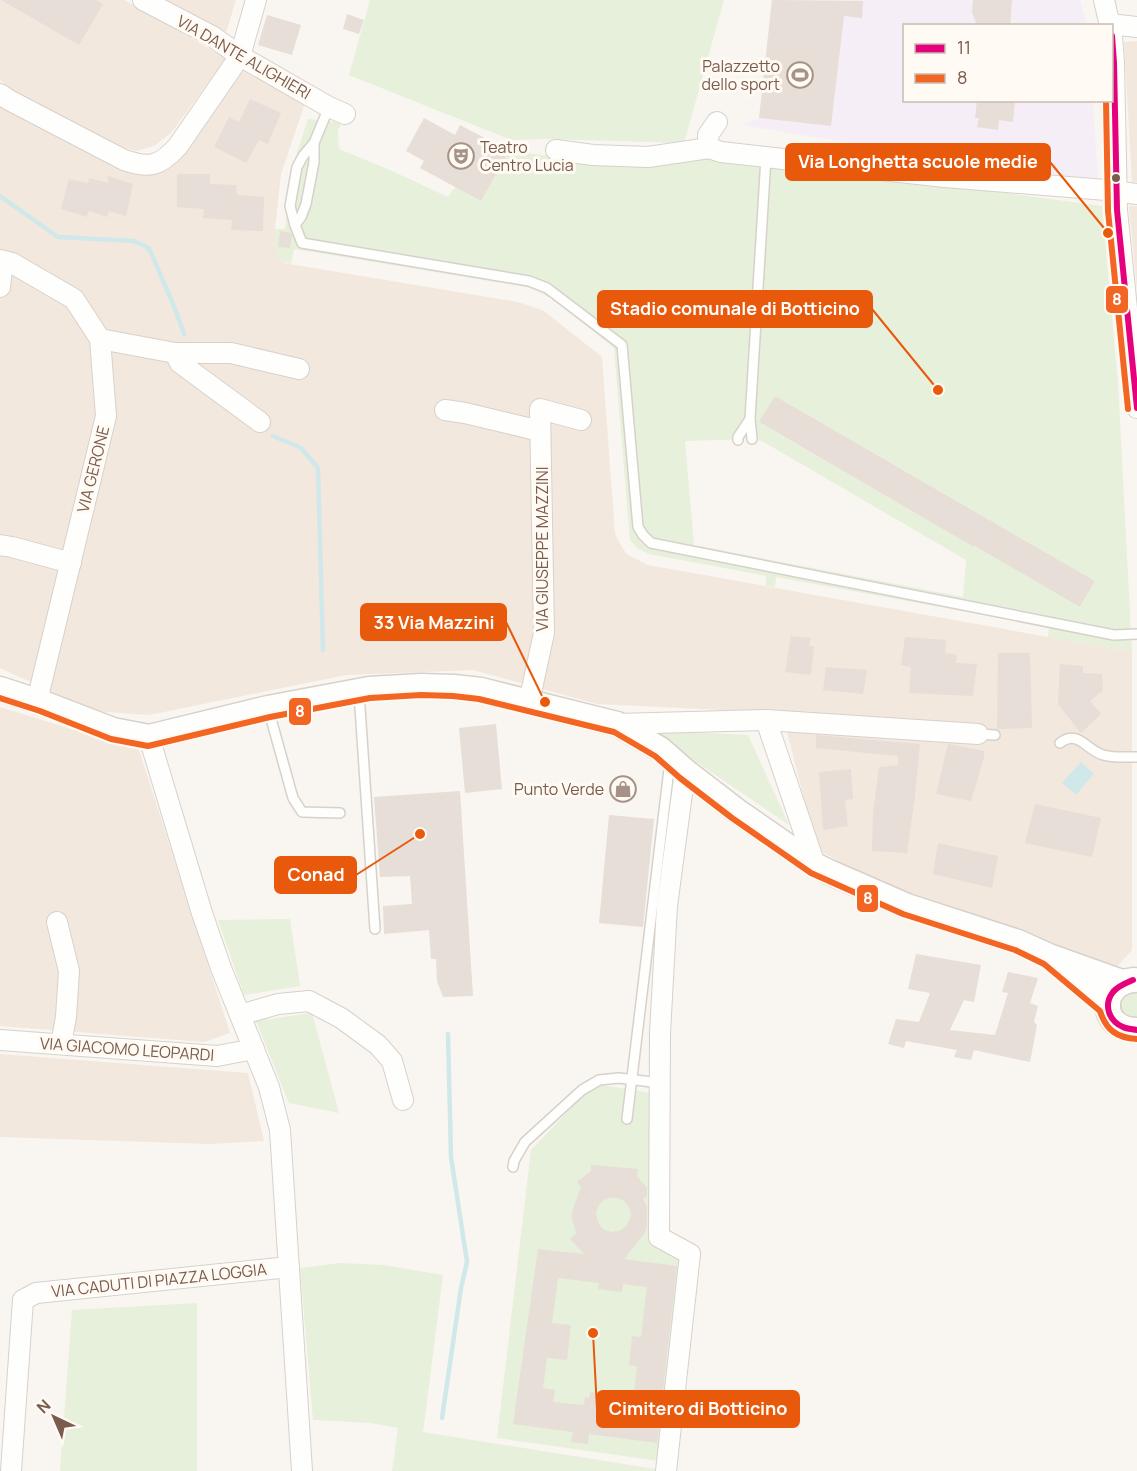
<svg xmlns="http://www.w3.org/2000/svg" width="1137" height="1471" viewBox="0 0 1137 1471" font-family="Manrope,sans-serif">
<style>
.residential{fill:#f2e8de}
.education{fill:#f6eef6}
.green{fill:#e7f0db;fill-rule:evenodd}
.water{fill:#d0e8ea}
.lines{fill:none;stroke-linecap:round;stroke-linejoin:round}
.stream{stroke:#d0e8ea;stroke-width:4.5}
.building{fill:#e6ded7;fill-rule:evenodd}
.service-casing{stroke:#d7d1cb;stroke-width:12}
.minor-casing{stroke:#d7d1cb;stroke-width:22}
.tertiary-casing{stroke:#d7d1cb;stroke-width:27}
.service{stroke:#fefefd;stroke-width:9}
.minor{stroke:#fefefd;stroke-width:20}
.tertiary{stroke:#fefefd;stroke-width:24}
.bus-1-casing{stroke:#fffaf3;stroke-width:10}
.bus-2-casing{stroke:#fffaf3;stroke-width:10}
.bus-1{stroke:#e5007d;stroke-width:6}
.bus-2{stroke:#f26522;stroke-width:6}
.bus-dot{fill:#7a5c4d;stroke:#fffaf3;stroke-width:2}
.labels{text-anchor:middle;stroke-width:6;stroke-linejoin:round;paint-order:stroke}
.street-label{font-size:16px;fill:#7a5c4d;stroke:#fffaf3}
.poi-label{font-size:16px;fill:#7a5c4d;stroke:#fffaf3;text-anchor:end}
.leader{fill:none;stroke:#e8590c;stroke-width:2}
.callout-dot{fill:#e8590c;stroke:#fffaf3;stroke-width:2}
.callout{fill:#e8590c;stroke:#e8590c;stroke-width:2}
.callout-label{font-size:18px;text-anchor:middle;font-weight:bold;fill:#fff}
.line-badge{stroke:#fffaf3;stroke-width:2}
.badge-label{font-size:16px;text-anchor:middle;font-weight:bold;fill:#fff}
</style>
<rect width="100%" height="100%" fill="#f9f5f0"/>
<!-- residential -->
<g class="residential">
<path d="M 0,0 L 124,0 L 226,58 L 171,133 L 154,146 L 136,151 L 114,145 L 19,94 L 0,80 Z"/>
<path d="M 158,0 L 236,0 L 225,36 Z"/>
<path d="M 1137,41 L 1137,182 L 1132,182 L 1124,42 Z"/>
<path d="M 244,68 L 306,100 L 281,174 L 275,229 L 284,263 L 518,302 L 544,311 L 602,357 L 615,534 L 623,549 L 628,555 L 648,565 L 1132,652 L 1132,950 L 1114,970 L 867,877 L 817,849 L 782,713 L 597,704 L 473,670 L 346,675 L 149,715 L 94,711 L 0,668 L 0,107 L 136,172 L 185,152 Z"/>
<path d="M 1129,206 L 1137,206 L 1137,290 Z"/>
<path d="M 0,707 L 139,750 L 230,1033 L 204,1042 L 0,1026 Z"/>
<path d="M 0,1054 L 248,1073 L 264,1141 L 209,1144 L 0,1137 Z"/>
</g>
<!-- education -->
<path class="education" d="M 772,0 L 1080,0 L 1087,25 L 904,26 L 904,100 L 1093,101 L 1098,179 L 993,168 L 993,159 L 873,147 L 742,125 L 759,118 Z"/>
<!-- green -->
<g class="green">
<path d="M 370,0 L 724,0 L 684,143 L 545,139 L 511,140 L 349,75 Z"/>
<path d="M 308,119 L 335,122 L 341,124 L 338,131 L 339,149 L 390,170 L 448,197 L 455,187 L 481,201 L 509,151 L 560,157 L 707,153 L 1102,206 L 1118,383 L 1132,652 L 1048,637 L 1049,627 L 776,577 L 775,587 L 766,586 L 766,576 L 649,554 L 637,548 L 630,540 L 614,348 L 551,298 L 527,287 L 294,249 L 291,264 L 280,260 L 275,248 L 275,229 L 285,229 L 289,187 L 293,165 ZM 775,396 L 990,520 L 975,547 L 760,423 ZM 752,439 L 762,441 L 966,560 L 963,597 L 694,545 L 685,441 ZM 997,524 L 1095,581 L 1081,606 L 1080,607 Z"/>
<path d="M 649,730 L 748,735 L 789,825 Z"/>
<path d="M 290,919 L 300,986 L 244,995 L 218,920 Z"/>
<path d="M 1130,993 L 1137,993 L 1137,1019 L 1135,1020 L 1121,1014 C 1119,1003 1119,997 1130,993 Z"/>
<path d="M 312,1013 L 339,1113 L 289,1103 L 256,1021 Z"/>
<path d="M 601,1085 L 651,1093 L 652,1237 L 688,1257 L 659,1461 L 497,1438 L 531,1150 L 585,1094 Z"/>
<path d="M 340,1263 L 384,1265 L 443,1275 L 423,1432 L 655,1469 L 655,1471 L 392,1471 L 398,1428 L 371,1423 L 313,1420 L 300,1268 Z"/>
<path d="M 197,1303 L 197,1471 L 60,1471 L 72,1310 Z"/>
</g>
<!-- water -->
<path class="water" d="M 1081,762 L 1094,774 L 1076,795 L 1062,783 Z"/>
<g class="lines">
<!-- stream -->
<g class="stream">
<path d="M 0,196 L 58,237 L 134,241 L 149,248 L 176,311 L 184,334"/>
<path d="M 273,436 L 301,448 L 318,468 L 323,650"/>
<path d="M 442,1418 L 461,1288 L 467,1262 L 451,1157 L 448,1034"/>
</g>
</g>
<!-- building -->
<g class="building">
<path d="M 1,0 L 96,0 L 103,4 L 79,45 Z"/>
<path d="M 772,0 L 863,1 L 862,18 L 844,16 L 831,126 L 759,118 Z"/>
<path d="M 973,0 L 1012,0 L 1010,26 L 977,26 L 972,12 Z"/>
<path d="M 347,14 L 364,20 L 359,34 L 343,29 Z"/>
<path d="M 267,15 L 301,25 L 292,55 L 258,45 Z"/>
<path d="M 250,99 L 281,113 L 268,144 L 259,140 L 246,163 L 214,147 L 229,117 L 239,122 Z"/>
<path d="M 977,100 L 1015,100 L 1013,122 L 999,120 L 998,130 L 977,127 L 979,118 L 975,118 Z"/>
<path d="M 424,118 L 455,135 L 460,125 L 509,151 L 481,201 L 420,168 L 424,161 L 406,151 Z"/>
<path d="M 177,174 L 210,174 L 210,184 L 236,185 L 237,195 L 264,197 L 263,231 L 231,230 L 232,220 L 203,218 L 204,209 L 177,207 Z"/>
<path d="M 108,176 L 133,184 L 126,216 L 109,211 L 107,217 L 89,211 L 87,217 L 61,209 L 69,179 L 88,183 L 89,178 L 108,183 Z"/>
<path d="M 280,231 L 291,233 L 292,235 L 290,248 L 278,247 Z"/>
<path d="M 775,396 L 1095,581 L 1080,607 L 975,546 L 974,547 L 759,422 Z"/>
<path d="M 791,636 L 811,638 L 809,646 L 814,646 L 811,675 L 785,672 Z"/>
<path d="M 905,637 L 946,640 L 945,653 L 957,655 L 956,663 L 977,664 L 973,696 L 909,693 L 911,667 L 901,665 Z"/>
<path d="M 998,653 L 1030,653 L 1032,728 L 997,729 Z"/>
<path d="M 1060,664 L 1083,666 L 1083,673 L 1102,674 L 1103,690 L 1090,701 L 1101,714 L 1081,733 L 1058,704 Z"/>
<path d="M 826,667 L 867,670 L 863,694 L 823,690 Z"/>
<path d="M 496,724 L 502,789 L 465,793 L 459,728 Z"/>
<path d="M 816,735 L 920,744 L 915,796 L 907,853 L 872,851 L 873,813 L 879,767 L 898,765 L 898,756 L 816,748 Z"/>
<path d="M 948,744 L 984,751 L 984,757 L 971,801 L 936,794 Z"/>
<path d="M 851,769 L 853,799 L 845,800 L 848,826 L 823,830 L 819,772 Z"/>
<path d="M 460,791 L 473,996 L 443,997 L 437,981 L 436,959 L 431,959 L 429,930 L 384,934 L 383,906 L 412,904 L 410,876 L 380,877 L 374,797 Z"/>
<path d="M 1035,804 L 1101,818 L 1092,857 L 1025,843 Z"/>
<path d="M 609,815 L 654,819 L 643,927 L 599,923 Z"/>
<path d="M 938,843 L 998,856 L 992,888 L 933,874 Z"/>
<path d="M 916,954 L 981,965 L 974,1002 L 964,1000 L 950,1030 L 995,1035 L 1008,993 L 1002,992 L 1008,972 L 1038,978 L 1030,1003 L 1038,1006 L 1034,1022 L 1037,1025 L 1030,1062 L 974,1050 L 971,1060 L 954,1057 L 957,1050 L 906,1041 L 904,1048 L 888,1044 L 896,1019 L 919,1022 L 930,993 L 908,989 Z"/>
<path d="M 591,1165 L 638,1169 L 637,1176 L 647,1188 L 647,1196 L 643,1199 L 647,1206 L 647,1227 L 644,1234 L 624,1259 L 677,1266 L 657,1443 L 589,1434 L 588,1444 L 571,1442 L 573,1432 L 513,1424 L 538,1249 L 584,1254 L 570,1239 L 576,1233 L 572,1219 L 572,1212 L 581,1187 L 577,1182 L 591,1171 ZM 610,1198 L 618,1198 L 624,1201 L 629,1207 L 631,1214 L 629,1221 L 625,1227 L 619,1231 L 612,1232 L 605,1230 L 600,1226 L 597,1219 L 596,1212 L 599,1205 L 604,1200 ZM 558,1278 L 599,1283 L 598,1289 L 622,1292 L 623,1284 L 647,1287 L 641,1337 L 632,1336 L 629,1365 L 637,1366 L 633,1403 L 604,1399 L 604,1393 L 590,1392 L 589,1398 L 585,1397 L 584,1405 L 553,1402 L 555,1390 L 543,1388 L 547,1358 L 567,1360 L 571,1325 L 552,1323 Z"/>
</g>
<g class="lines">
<!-- service casing -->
<g class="service-casing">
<g id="service">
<path d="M 314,143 L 303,156 L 297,167 L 290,206 L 295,225 L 302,243 L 529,281 L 547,288 L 622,345 L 638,527 L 643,535 L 651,543 L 1114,635 L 1137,634"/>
<path d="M 295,225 L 301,217 L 306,204 L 314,162 L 314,143 L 329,107"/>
<path d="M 752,439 L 750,419 L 766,157"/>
<path d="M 738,440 L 738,437 L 750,419"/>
<path d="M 359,693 L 375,929"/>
<path d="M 268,708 L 293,798 L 302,812 L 340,813"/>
<path d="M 978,734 L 995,735"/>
<path d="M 1060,743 C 1078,729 1086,750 1103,755 C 1113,758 1126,757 1137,757"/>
<path d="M 627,1119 L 670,761"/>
<path d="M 513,1167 L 514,1161 L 525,1142 L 582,1090 L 599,1080 L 619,1078 L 660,1083"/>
</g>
</g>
<!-- minor casing -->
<g class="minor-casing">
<g id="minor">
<path d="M 143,0 L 212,36 L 240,56 L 329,107 L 345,114"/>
<path d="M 1104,0 L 1110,26"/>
<path d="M 1110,24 L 1137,27"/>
<path d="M 1112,36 L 1114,63 L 1117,210 L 1137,408"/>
<path d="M 0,94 L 9,100 L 124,160 C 150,169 160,166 178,146 L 240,56 L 256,0"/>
<path d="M 717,122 L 708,135 L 709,148 L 721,152 L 945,177 L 1106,190 L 1137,194"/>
<path d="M 556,150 L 593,155 L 648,157 L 709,148"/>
<path d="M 0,260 L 12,263 L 74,299 L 100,339 L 106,416 L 37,701"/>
<path d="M 0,287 L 3,261"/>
<path d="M 100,339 L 175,353 L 231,353 L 299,369"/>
<path d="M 175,353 L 180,363 L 260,422"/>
<path d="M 445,410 L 465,413 L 540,431"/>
<path d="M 0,545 L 12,547 L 71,563"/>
<path d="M 529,702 L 544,633 L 540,409 L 581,420"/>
<path d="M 766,720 L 978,734"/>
<path d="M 617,724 L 766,720 L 815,865"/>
<path d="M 149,737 L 202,913 L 221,968 L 269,1087 L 280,1130 L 302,1471"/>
<path d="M 57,922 L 69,971 L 66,1017 L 61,1044"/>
<path d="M 240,1015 L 278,1004 L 309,1001 L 341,1018 L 378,1045 L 392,1061 L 403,1100"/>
<path d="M 0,1040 L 217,1056 L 254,1049"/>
<path d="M 11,1471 L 23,1300 L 36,1293 L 289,1267"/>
<path d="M 666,1471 L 690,1254 L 659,1237 L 660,1033 L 667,906 L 685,771"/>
</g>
</g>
<!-- tertiary casing -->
<g class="tertiary-casing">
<g id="tertiary">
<path d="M 0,689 L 43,703 L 113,730 L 149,737 L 268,708 L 369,689 L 421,686 L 454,687 L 481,690 L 617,724 L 660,749 L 685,771 L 737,811 L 815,865 L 829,872 L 907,906 L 1018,942 L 1049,956 L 1122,982"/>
<path d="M 1060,965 L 1108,1006"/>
<path d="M 1134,980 C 1098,983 1099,1030 1137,1030"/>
</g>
</g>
<!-- service -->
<use href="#service" class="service"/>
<!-- minor -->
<use href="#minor" class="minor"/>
<!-- tertiary -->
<use href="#tertiary" class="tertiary"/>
<!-- bus-1 casing -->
<g class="bus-1-casing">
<g id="bus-1">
<path d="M 1112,36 L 1114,63 L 1117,210 L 1137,408"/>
<path d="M 1133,980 C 1126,983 1118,986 1113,992 C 1103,1005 1109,1021 1123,1027 C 1127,1029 1132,1029 1137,1030"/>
</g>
</g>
<!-- bus-2 casing -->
<g class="bus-2-casing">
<g id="bus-2">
<path d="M 1106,100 L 1108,211 L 1128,409"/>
<path d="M 0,698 L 40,711 L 111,739 L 148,746 L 270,717 L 370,698 L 421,695 L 453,696 L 479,699 L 614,732 L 655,756 L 680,778 L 732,818 L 811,873 L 903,914 L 1015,950 L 1044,964 L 1100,1011 C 1106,1030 1117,1038 1137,1039"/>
</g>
</g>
<!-- bus-1 -->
<use href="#bus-1" class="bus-1"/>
<!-- bus-2 -->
<use href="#bus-2" class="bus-2"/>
</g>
<!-- icons -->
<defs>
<g id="stadium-ring" transform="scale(1.35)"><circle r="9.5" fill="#fffaf3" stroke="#a69286" stroke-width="1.5"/><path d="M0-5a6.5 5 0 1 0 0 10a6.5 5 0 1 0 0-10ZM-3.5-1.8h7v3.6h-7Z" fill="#a69286"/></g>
<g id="theatre-ring" transform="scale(1.35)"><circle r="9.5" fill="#fffaf3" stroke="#a69286" stroke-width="1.5"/><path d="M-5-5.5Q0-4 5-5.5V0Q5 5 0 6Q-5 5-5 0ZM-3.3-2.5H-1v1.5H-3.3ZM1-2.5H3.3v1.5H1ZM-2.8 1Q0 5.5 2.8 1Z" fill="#a69286"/></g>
<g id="shop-ring" transform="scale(1.35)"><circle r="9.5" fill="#fffaf3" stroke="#a69286" stroke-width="1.5"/><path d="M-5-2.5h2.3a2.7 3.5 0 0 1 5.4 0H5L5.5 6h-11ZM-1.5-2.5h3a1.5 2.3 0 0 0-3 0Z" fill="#a69286"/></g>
</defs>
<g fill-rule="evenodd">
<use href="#stadium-ring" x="800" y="75"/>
<use href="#theatre-ring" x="461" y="156"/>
<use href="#shop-ring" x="623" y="789"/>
</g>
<!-- markers -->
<circle class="bus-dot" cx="1116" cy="178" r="5"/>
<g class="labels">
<!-- street labels -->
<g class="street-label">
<text transform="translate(244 57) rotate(30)" y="6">VIA DANTE ALIGHIERI</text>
<text transform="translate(93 469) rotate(-76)" y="6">VIA GERONE</text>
<text transform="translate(542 549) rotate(-90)" y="6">VIA GIUSEPPE MAZZINI</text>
<text transform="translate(127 1049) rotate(4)" y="6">VIA GIACOMO LEOPARDI</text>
<text transform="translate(159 1280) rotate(-6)" y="6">VIA CADUTI DI PIAZZA LOGGIA</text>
</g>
<!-- poi labels -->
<g class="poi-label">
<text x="780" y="72">Palazzetto<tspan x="780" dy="18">dello sport</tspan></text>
<text x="480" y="153" text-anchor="start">Teatro<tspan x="480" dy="18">Centro Lucia</tspan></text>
<text x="604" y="795">Punto Verde</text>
</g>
</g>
<!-- callouts -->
<path class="leader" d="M1108 233L1050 162M938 390L872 309M545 702L506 622M420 834L356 875M593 1333L597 1409"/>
<g class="callout-dot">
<circle cx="1108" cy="233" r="6"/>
<circle cx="938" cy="390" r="6"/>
<circle cx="545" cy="702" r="6"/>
<circle cx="420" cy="834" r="6"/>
<circle cx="593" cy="1333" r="6"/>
</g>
<g class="callout">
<rect x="786" y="144" width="264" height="36" rx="6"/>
<rect x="598" y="291" width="274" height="36" rx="6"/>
<rect x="361" y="604" width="145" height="36" rx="6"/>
<rect x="275" y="857" width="81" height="36" rx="6"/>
<rect x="597" y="1391" width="202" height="36" rx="6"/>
</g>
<g class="callout-label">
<text x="918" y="168">Via Longhetta scuole medie</text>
<text x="735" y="315">Stadio comunale di Botticino</text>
<text x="434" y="629">33 Via Mazzini</text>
<text x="316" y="881">Conad</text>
<text x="698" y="1415">Cimitero di Botticino</text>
</g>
<g class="line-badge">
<rect x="1105" y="285" width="24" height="29" rx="6" fill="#f26522"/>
<rect x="288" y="697" width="24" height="29" rx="6" fill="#f26522"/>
<rect x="856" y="884" width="23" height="29" rx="6" fill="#f26522"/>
</g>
<g class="badge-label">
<text x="1117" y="305">8</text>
<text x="300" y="717">8</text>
<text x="868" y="904">8</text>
</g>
<!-- legend -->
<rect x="903" y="24" width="210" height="78" fill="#fffaf3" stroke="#cabbb1" stroke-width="1.5"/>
<rect x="915" y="44" width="30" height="9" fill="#e5007d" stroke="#cabbb1" stroke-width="1.5"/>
<text x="957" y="54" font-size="18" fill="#7a5c4d">11</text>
<rect x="915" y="74" width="30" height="9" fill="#f26522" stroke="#cabbb1" stroke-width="1.5"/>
<text x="957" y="84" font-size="18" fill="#7a5c4d">8</text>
<!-- north arrow -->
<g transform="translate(54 1417) rotate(316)" stroke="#fffaf3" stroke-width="4.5" paint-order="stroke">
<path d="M0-4.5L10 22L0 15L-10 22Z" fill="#7a5c4d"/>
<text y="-9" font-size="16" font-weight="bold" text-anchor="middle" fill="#7a5c4d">N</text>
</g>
</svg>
